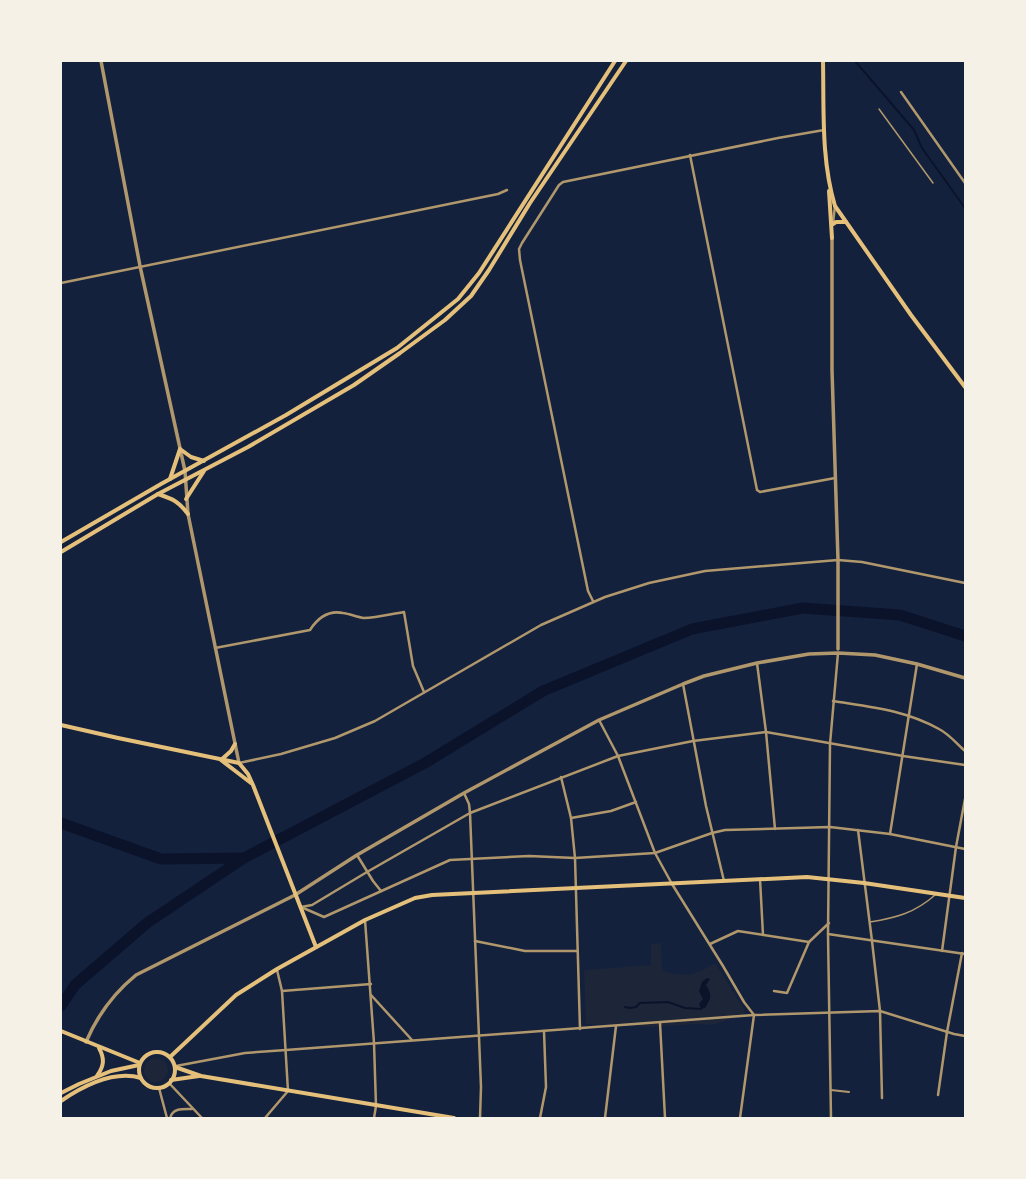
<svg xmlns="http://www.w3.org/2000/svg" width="1026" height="1179" viewBox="0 0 1026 1179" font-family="Helvetica,sans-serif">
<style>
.green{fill:#1d2539}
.water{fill:#0b132b}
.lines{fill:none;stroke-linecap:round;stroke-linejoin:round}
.stream{stroke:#0b132b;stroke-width:2}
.river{stroke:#0b132b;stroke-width:11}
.service{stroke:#b1986c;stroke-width:1.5}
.pedestrian{stroke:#b1986c;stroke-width:2}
.minor{stroke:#b1986c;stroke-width:2.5}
.tertiary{stroke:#b1986c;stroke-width:3.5}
.secondary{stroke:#e5c07b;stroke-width:4}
.primary{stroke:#e5c07b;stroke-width:4}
</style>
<rect width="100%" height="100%" fill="#14213d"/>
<!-- green -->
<g class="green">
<path d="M 661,943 L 662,971 C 688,977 692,977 715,963 L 745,1011 L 743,1015 L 712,1025 L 697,1024 L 648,1027 L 586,1024 L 584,970 L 651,965 L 651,944 Z"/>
<circle cx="156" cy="1070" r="12"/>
</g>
<!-- water -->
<path class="water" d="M 707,978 L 710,979 L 706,985 C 712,995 712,997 705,1008 L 701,1009 L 699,1004 L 703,999 L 699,991 L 702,982 Z"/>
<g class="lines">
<!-- stream -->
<g class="stream">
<path d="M 855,61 L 914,130 L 922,148 L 965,208"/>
<path d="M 625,1007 L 630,1008 L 636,1007 L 640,1003 L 668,1002 L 685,1008 L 701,1009"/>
</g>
<!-- river -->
<g class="river">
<path d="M 61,823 L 161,859 L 244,858"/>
<path d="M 61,1006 L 75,985 L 147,923 L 244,858 L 425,763 L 543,691 L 692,629 L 803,608 L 900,615 L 965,636"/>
</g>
<!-- service -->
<g class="service">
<path d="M 879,109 L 933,183"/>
<path d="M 870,922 C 895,918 915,913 935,895"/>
</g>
<!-- pedestrian -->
<path class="pedestrian" d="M 831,1090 L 849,1092"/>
<!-- minor -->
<g class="minor">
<path d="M 901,92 L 965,183"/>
<path d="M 690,155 L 757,490 L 760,492 L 835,478"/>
<path d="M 833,223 L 835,206"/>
<path d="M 61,283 L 498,194 L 507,190"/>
<path d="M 593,601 L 588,591 L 520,260 L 519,249 L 522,243 L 559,185 L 563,182 L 778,138 L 824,130"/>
<path d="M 215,648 L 310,630 C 317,619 328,610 343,613 C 350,614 357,617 364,618 C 377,618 391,614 404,612 L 413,666 L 424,692"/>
<path d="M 757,663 L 766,732 L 775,829"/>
<path d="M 683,684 L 706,806 L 724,881"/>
<path d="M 833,701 C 871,707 905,710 939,729 C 949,734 957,744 965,751"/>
<path d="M 599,720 L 618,756 L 655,853 L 672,884 L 723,966 L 744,1002 L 754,1015 L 740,1118"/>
<path d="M 239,763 L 281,754 L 335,738 L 375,721 L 541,625 L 605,597 L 649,583 L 705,571 L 838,560 L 862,562 L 965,583"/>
<path d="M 561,777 L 571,818 L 575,858 L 580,1029"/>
<path d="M 464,793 L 469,804 L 470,813 L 481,1087 L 480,1118"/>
<path d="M 571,818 L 611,811 L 636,802"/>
<path d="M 858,830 L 872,941 L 880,1011 L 882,1098"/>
<path d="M 890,834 L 917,664"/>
<path d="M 357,855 L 373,881 L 381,891"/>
<path d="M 760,879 L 763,935"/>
<path d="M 301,907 L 312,905 L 367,872 L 470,813 L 618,756 L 693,741 L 766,732 L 903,756 L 965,765"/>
<path d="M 301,907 L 324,917 L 450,860 L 529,856 L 575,858 L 655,853 L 712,833 L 725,830 L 830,827 L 890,834 L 965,849"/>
<path d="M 365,920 L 374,1043 L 376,1106 L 374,1118"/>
<path d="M 828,934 L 965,954"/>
<path d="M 475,941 L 525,951 L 577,951"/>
<path d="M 710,944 L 738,931 L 809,942"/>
<path d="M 942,951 L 956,847 L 965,799"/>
<path d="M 282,991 L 371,984"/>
<path d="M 774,991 L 787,993 L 809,942 L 829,923"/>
<path d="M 371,995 L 412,1040"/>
<path d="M 660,1023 L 665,1118"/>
<path d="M 176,1066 L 245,1053 L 286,1050 L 754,1015 L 880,1011 L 954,1034 L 965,1036"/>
<path d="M 169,1083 L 202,1118"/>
<path d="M 159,1088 L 167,1118"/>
<path d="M 938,1095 L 947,1032 L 962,953"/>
<path d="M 170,1118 C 173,1108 182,1109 192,1109"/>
<path d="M 265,1118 L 288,1091 L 282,991 L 277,970"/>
<path d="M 540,1118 L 546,1087 L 544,1031"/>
<path d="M 605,1118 L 616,1026"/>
<path d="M 831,1118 L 828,934 L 830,744 L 838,653"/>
</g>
<!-- tertiary -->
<g class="tertiary">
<path d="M 101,61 L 140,266 L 185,471 L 188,514 L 239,763"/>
<path d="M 832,238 L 832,370 L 838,560 L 838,649"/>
<path d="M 86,1042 C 97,1016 114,993 136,975 L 295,895 L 357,855 L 464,793 L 599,720 L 683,684 L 704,676 L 757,663 L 809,654 L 838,653 L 875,655 L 917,664 L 965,678"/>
</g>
<!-- secondary -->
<g class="secondary">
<path d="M 823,61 C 824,109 821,160 835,206 L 911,315 L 965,387"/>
<path d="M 829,191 L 832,238"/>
<path d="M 833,224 L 836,222 L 846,222"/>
<path d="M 61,725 L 118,738 L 239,763 L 248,774 L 253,785 L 316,947"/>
<path d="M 235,744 L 231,751 L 221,760 L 251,783"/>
<path d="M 61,1031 L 140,1063"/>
<circle cx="157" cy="1070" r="18"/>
<path d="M 170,1057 L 236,995 L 277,969 L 365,920 L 415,898 L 432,895 L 807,877 L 864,883 L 965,898"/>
<path d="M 175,1067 L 201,1076 L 454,1118"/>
<path d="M 97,1076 C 104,1066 105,1059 99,1048"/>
<path d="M 171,1080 L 199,1076"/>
<path d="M 61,1093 L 79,1084 L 111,1071 L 139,1065"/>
<path d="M 61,1101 C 83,1086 114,1070 141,1078"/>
</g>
<!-- primary -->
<g class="primary">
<path d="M 170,479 L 180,449 L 191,457 L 204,461"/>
<path d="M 158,494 C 173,499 178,501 188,514"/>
<path d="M 186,499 L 204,471"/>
<path d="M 61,542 L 161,484 L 286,415 L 397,348 L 458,299 L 479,273 L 615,61"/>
<path d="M 61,552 L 158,494 L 248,447 L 354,385 L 400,353 L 445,320 L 471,296 L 489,270 L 530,203 L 626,61"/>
</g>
</g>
<!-- border -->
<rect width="1026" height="1179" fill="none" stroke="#f6f1e7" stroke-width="124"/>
</svg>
